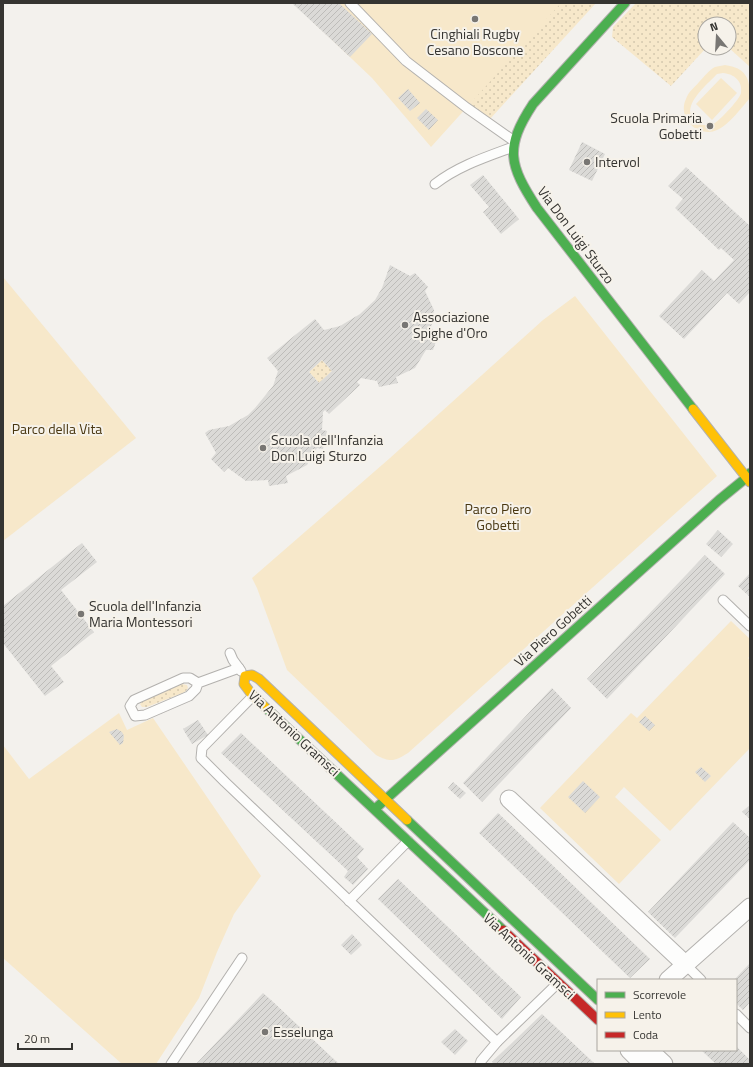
<svg xmlns="http://www.w3.org/2000/svg" width="753" height="1067" viewBox="0 0 753 1067" font-family="'Titillium Web',sans-serif">
<style>
.grass{fill:url(#grass-dots)}
.green{fill:#f7e8ca;fill-rule:evenodd}
.building{fill:url(#building-hatch);fill-rule:evenodd}
.lines{fill:none;stroke-linecap:round;stroke-linejoin:round}
.lane-casing{stroke:#b3b1ae;stroke-width:11}
.street-casing{stroke:#b3b1ae;stroke-width:19}
.fast-casing{stroke:#b3b1ae;stroke-width:11}
.slow-casing{stroke:#b3b1ae;stroke-width:11}
.jam-casing{stroke:#b3b1ae;stroke-width:11}
.lane{stroke:#fdfdfc;stroke-width:9}
.street{stroke:#fdfdfc;stroke-width:17}
.fast{stroke:#4caf50;stroke-width:9}
.slow{stroke:#ffc107;stroke-width:9}
.jam{stroke:#c62828;stroke-width:9}
.poi-dot{fill:#787673;stroke:#f6f2ea;stroke-width:1.5}
.labels{text-anchor:middle;stroke-width:4;stroke-linejoin:round;paint-order:stroke}
.poi-label{font-size:14px;fill:#353431;stroke:#f6f2ea;text-anchor:start}
.street-label{font-size:14px;fill:#353431;stroke:#f6f2ea}
.park-label{font-size:14px;fill:#493711;stroke:#f6f2ea}
</style>
<defs>
<pattern id="grass-dots" width="8" height="8" patternUnits="userSpaceOnUse"><rect width="8" height="8" fill="#f7e8ca"/><path d="M2 2h.1M6 6h.1" fill="none" stroke="#d4c8ae" stroke-width="1.8" stroke-linecap="round"/></pattern>
<pattern id="building-hatch" width="6" height="6" patternUnits="userSpaceOnUse"><rect width="6" height="6" fill="#dbdad7"/><path d="M-1 1l2-2M0 6l6-6M5 7l2-2" fill="none" stroke="#bdbcb9"/></pattern>
</defs>
<rect width="100%" height="100%" fill="#f3f1ed"/>
<!-- grass -->
<g class="grass">
<path d="M 506,3 L 596,3 L 490,119 L 467,108 L 476,96 Z"/>
<path d="M 636,3 L 750,3 L 750,67 L 729,48 L 729,24 L 705,24 L 705,48 L 706,48 L 671,86 L 612,37 L 613,27 Z"/>
<path d="M 322,360 L 332,371 L 319,383 L 309,372 Z"/>
<path d="M 182,684 L 187,685 L 188,688 L 185,692 L 147,707 L 142,707 L 140,704 L 143,701 Z"/>
</g>
<!-- green -->
<g class="green">
<path d="M 293,3 L 561,3 L 431,147 L 372,78 Z"/>
<path d="M 725,65 C 746,68 750,78 750,98 C 742,107 728,126 717,130 C 711,133 704,132 698,130 C 687,124 680,111 686,99 C 688,92 695,87 699,82 C 704,77 709,70 715,67 C 718,66 722,66 725,65 ZM 723,73 C 734,74 743,81 741,93 C 740,99 721,119 715,123 C 710,126 703,126 698,123 C 676,109 707,85 717,74 Z"/>
<path d="M 721,78 L 737,93 L 712,120 L 696,104 Z"/>
<path d="M 3,277 L 136,438 L 3,541 Z"/>
<path d="M 575,296 L 717,476 L 408,753 C 395,761 391,763 376,755 L 287,670 L 257,588 L 252,578 L 390,458 L 543,320 Z"/>
<path d="M 731,621 L 750,639 L 750,656 L 748,658 L 750,660 L 750,748 L 670,831 L 624,787 L 615,797 L 661,840 L 619,884 L 540,808 L 629,715 L 631,713 L 637,718 Z"/>
<path d="M 119,713 L 127,730 L 153,718 L 261,876 L 234,914 L 217,952 L 199,998 L 156,1064 L 122,1064 L 3,958 L 3,745 L 29,779 Z"/>
</g>
<!-- building -->
<g class="building">
<path d="M 294,3 L 339,3 L 372,34 L 350,57 L 293,4 Z"/>
<path d="M 408,89 L 420,103 L 410,111 L 398,98 Z"/>
<path d="M 426,109 L 438,120 L 429,130 L 417,118 Z"/>
<path d="M 582,142 L 605,154 L 592,181 L 569,170 Z"/>
<path d="M 686,167 L 750,226 L 750,292 L 739,304 L 727,293 L 684,339 L 659,316 L 702,270 L 714,281 L 734,260 L 721,248 L 719,250 L 675,208 L 683,199 L 668,186 Z"/>
<path d="M 483,175 L 519,219 L 501,234 L 483,212 L 489,207 L 470,185 Z"/>
<path d="M 390,265 L 410,276 L 415,273 L 428,287 L 425,291 L 434,310 L 431,328 L 439,333 L 433,350 L 426,350 L 415,368 L 396,377 L 398,383 L 379,387 L 377,381 L 361,378 L 357,382 L 360,385 L 329,414 L 325,410 L 323,412 L 322,430 L 327,431 L 323,449 L 317,448 L 307,465 L 286,476 L 288,483 L 269,486 L 268,480 L 246,481 L 228,468 L 224,472 L 211,459 L 216,453 L 205,433 L 209,430 L 229,426 L 248,415 L 255,408 L 273,386 L 278,371 L 267,358 L 315,319 L 324,330 L 340,326 L 360,314 L 375,300 L 382,288 ZM 322,360 L 332,371 L 319,383 L 309,372 Z"/>
<path d="M 718,530 L 733,544 L 721,557 L 706,544 Z"/>
<path d="M 82,543 L 97,562 L 61,590 L 94,632 L 51,666 L 64,682 L 45,696 L 3,643 L 3,606 Z"/>
<path d="M 705,555 L 725,574 L 607,699 L 587,679 Z"/>
<path d="M 750,573 L 750,597 L 738,586 Z"/>
<path d="M 552,688 L 571,708 L 482,802 L 463,783 Z"/>
<path d="M 645,716 L 655,725 L 649,731 L 639,722 Z"/>
<path d="M 198,720 L 208,735 L 192,744 L 183,729 Z"/>
<path d="M 117,729 L 122,732 L 124,736 L 123,743 L 120,745 L 109,732 Z"/>
<path d="M 241,733 L 364,849 L 357,857 L 368,869 L 353,885 L 344,877 L 348,871 L 346,869 L 221,753 Z"/>
<path d="M 701,767 L 711,776 L 705,782 L 695,772 Z"/>
<path d="M 583,781 L 600,797 L 585,813 L 568,797 Z"/>
<path d="M 453,782 L 466,793 L 460,799 L 448,788 Z"/>
<path d="M 750,805 L 750,819 L 742,812 Z"/>
<path d="M 498,813 L 650,959 L 630,978 L 479,833 Z"/>
<path d="M 733,822 L 750,838 L 750,860 L 675,938 L 648,912 Z"/>
<path d="M 398,879 L 521,997 L 502,1019 L 378,899 Z"/>
<path d="M 352,934 L 362,945 L 351,955 L 341,945 Z"/>
<path d="M 750,963 L 750,1002 L 743,1010 L 736,1003 L 736,980 L 734,980 Z"/>
<path d="M 263,993 L 271,1000 L 339,1064 L 196,1064 Z"/>
<path d="M 542,1014 L 594,1063 L 592,1064 L 494,1064 L 492,1062 Z"/>
<path d="M 455,1029 L 468,1041 L 455,1055 L 441,1042 Z"/>
<path d="M 736,1046 L 750,1060 L 750,1064 L 716,1064 L 701,1050 L 736,1050 Z"/>
</g>
<g class="lines">
<!-- lane casing -->
<g class="lane-casing">
<g id="lane">
<path d="M 350,3 L 406,61 L 467,108 L 514,141"/>
<path d="M 435,184 C 458,166 486,157 513,147"/>
<path d="M 723,600 L 750,626"/>
<path d="M 230,653 L 233,660 L 241,671"/>
<path d="M 198,683 L 190,678 L 183,678 L 134,700 L 130,706 L 135,716 L 145,715 L 189,696 L 196,689 L 198,683 L 239,668"/>
<path d="M 253,696 L 202,748 L 201,758 L 225,782 L 497,1042"/>
<path d="M 349,901 L 408,841"/>
<path d="M 685,964 L 701,980"/>
<path d="M 736,1014 L 750,1028"/>
<path d="M 171,1064 L 242,958"/>
<path d="M 480,1064 L 481,1061 L 497,1042 L 558,983"/>
</g>
</g>
<!-- street casing -->
<g class="street-casing">
<g id="street">
<path d="M 509,799 L 685,964"/>
<path d="M 668,980 L 750,907"/>
<path d="M 629,1050 L 643,1064"/>
<path d="M 649,1050 L 664,1064"/>
</g>
</g>
<!-- fast casing -->
<g class="fast-casing">
<g id="fast">
<path d="M 625,3 L 533,104 C 504,148 509,165 537,208 L 693,409"/>
<path d="M 266,708 L 503,930"/>
<path d="M 376,808 L 719,500 L 746,478 L 750,473"/>
<path d="M 407,820 L 598,1000"/>
</g>
</g>
<!-- slow casing -->
<g class="slow-casing">
<g id="slow">
<path d="M 693,409 L 750,482"/>
<path d="M 266,708 L 253,696 L 244,684 L 245,676 L 252,675 L 259,679 L 407,820"/>
</g>
</g>
<!-- jam casing -->
<g class="jam-casing">
<path id="jam" d="M 503,930 L 598,1020"/>
</g>
<!-- lane -->
<use href="#lane" class="lane"/>
<!-- street -->
<use href="#street" class="street"/>
<!-- fast -->
<use href="#fast" class="fast"/>
<!-- slow -->
<use href="#slow" class="slow"/>
<!-- jam -->
<use href="#jam" class="jam"/>
</g>
<!-- markers -->
<g class="poi-dot">
<circle cx="475" cy="19" r="4"/>
<circle cx="710" cy="126" r="4"/>
<circle cx="587" cy="162" r="4"/>
<circle cx="405" cy="325" r="4"/>
<circle cx="263" cy="448" r="4"/>
<circle cx="81" cy="614" r="4"/>
<circle cx="265" cy="1032" r="4"/>
</g>
<g class="labels">
<!-- poi labels -->
<g class="poi-label">
<text x="475" y="39" text-anchor="middle">Cinghiali Rugby<tspan x="475" dy="16">Cesano Boscone</tspan></text>
<text x="702" y="123" text-anchor="end">Scuola Primaria<tspan x="702" dy="16">Gobetti</tspan></text>
<text x="595" y="167">Intervol</text>
<text x="413" y="322">Associazione<tspan x="413" dy="16">Spighe d'Oro</tspan></text>
<text x="271" y="445">Scuola dell'Infanzia<tspan x="271" dy="16">Don Luigi Sturzo</tspan></text>
<text x="89" y="611">Scuola dell'Infanzia<tspan x="89" dy="16">Maria Montessori</tspan></text>
<text x="273" y="1037">Esselunga</text>
</g>
<!-- street labels -->
<g class="street-label">
<text transform="translate(576 235) rotate(53)" y="5">Via Don Luigi Sturzo</text>
<text transform="translate(553 631) rotate(-42)" y="5">Via Piero Gobetti</text>
<text transform="translate(294 733) rotate(43)" y="5">Via Antonio Gramsci</text>
<text transform="translate(529 956) rotate(43)" y="5">Via Antonio Gramsci</text>
</g>
<!-- park labels -->
<g class="park-label">
<text x="57" y="434">Parco della Vita</text>
<text x="498" y="514">Parco Piero<tspan x="498" dy="16">Gobetti</tspan></text>
</g>
</g>
<!-- border -->
<rect width="753" height="1067" fill="none" stroke="#353431" stroke-width="8"/>
<!-- legend -->
<rect x="597" y="979" width="140" height="72" fill="#f6f2ea" stroke="#a9a6a0"/>
<rect x="605" y="992" width="20" height="6" fill="#4caf50" stroke="#a9a6a0"/>
<text x="633" y="999" font-size="12" fill="#353431">Scorrevole</text>
<rect x="605" y="1012" width="20" height="6" fill="#ffc107" stroke="#a9a6a0"/>
<text x="633" y="1019" font-size="12" fill="#353431">Lento</text>
<rect x="605" y="1032" width="20" height="6" fill="#c62828" stroke="#a9a6a0"/>
<text x="633" y="1039" font-size="12" fill="#353431">Coda</text>
<!-- north arrow -->
<g transform="translate(717 36) rotate(342)"><circle r="19" fill="#f6f2ea" stroke="#a9a6a0"/>
<path d="M0-3L7 15L0 10L-7 15Z" fill="#787673"/>
<text y="-6" font-size="11" font-weight="bold" text-anchor="middle" fill="#353431">N</text>
</g>
<!-- scale -->
<path d="M18 1043v6h54v-6" fill="none" stroke="#353431" stroke-width="2"/>
<text x="24" y="1043" font-size="12" fill="#353431" stroke="#f6f2ea" stroke-width="3" paint-order="stroke">20 m</text>
</svg>
